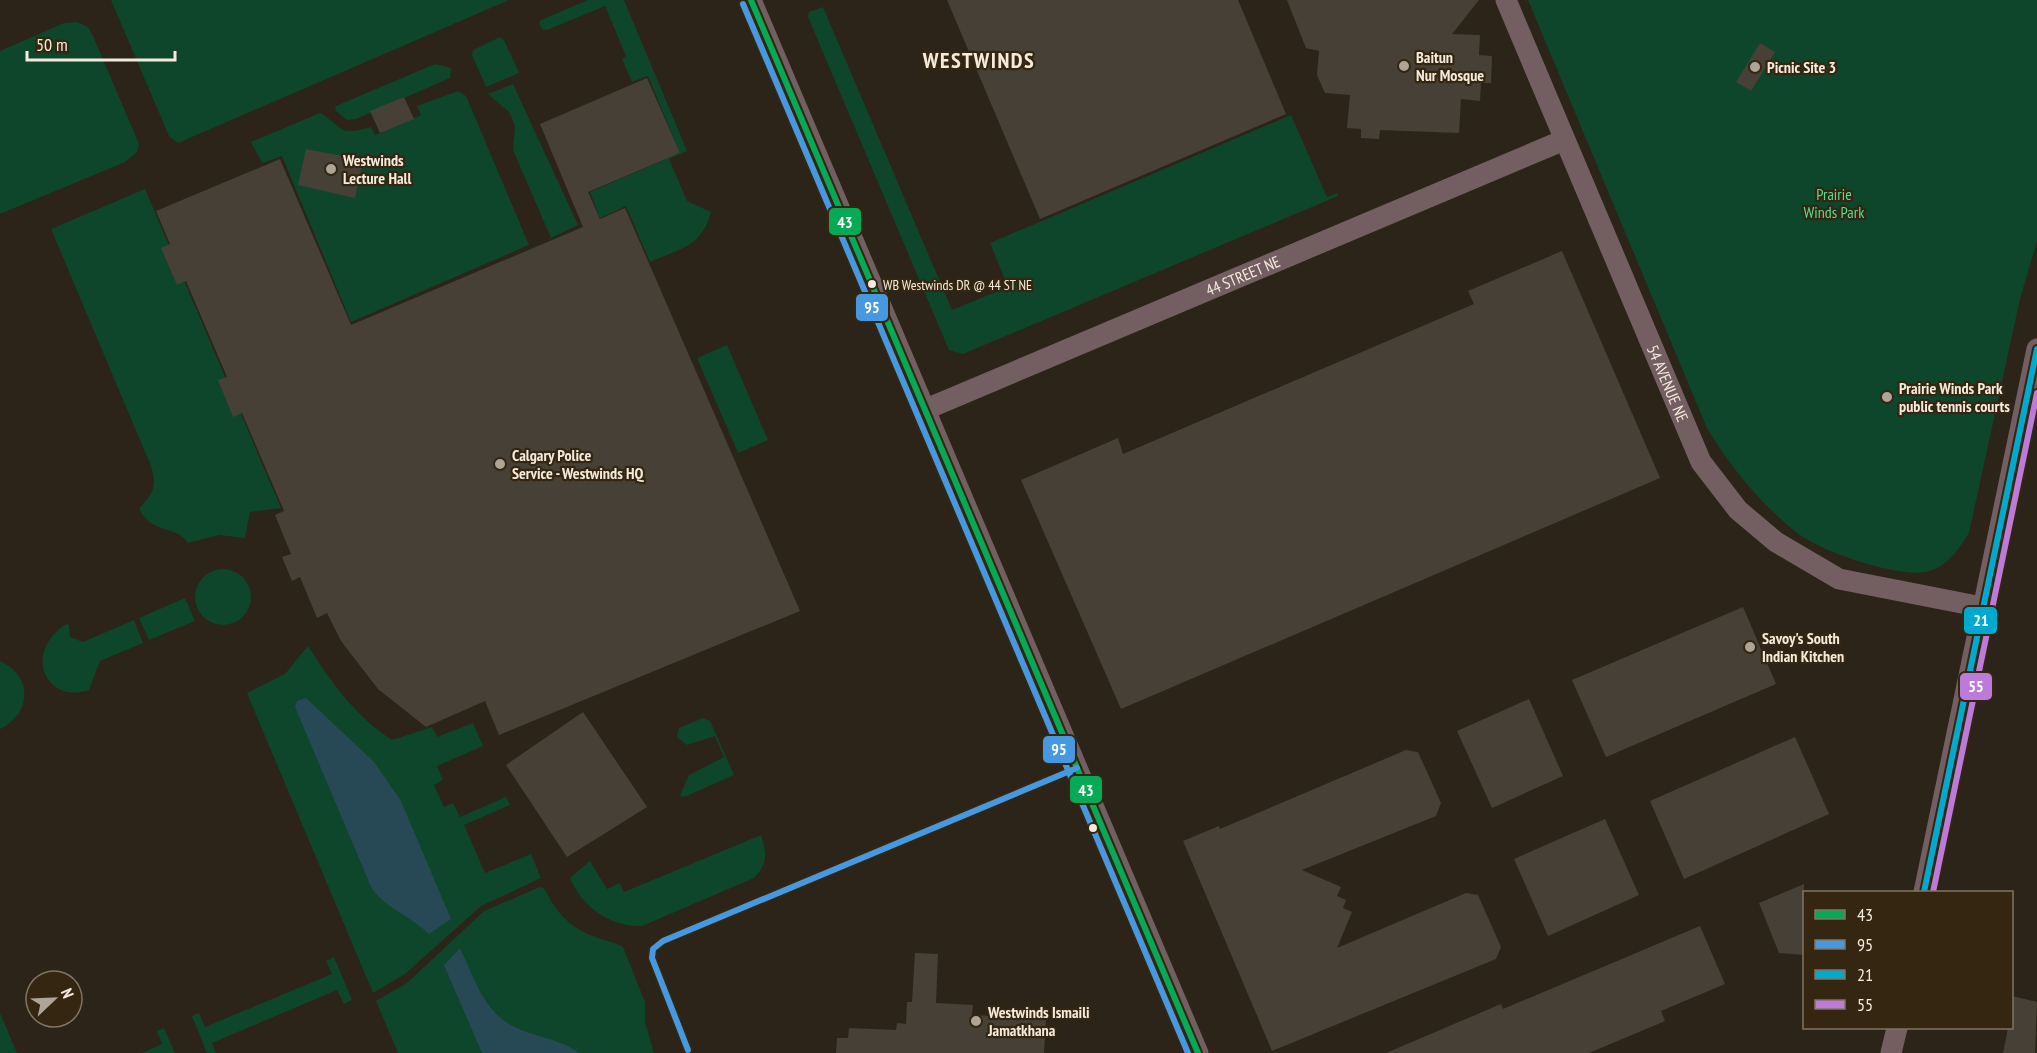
<svg xmlns="http://www.w3.org/2000/svg" width="2037" height="1053" viewBox="0 0 2037 1053" font-family="'PT Sans Narrow',sans-serif">
<style>
.green{fill:#0d462a}
.water{fill:#264955}
.building{fill:#464036}
.lines{fill:none;stroke-linecap:round;stroke-linejoin:round}
.minor{stroke:#735f61;stroke-width:21}
.bus-1-casing{stroke:#342610;stroke-width:10}
.bus-2-casing{stroke:#342610;stroke-width:10}
.bus-3-casing{stroke:#342610;stroke-width:10}
.bus-4-casing{stroke:#342610;stroke-width:10}
.bus-1{stroke:#06aa56;stroke-width:6}
.bus-2{stroke:#4699e1;stroke-width:6}
.bus-3{stroke:#00a9ce;stroke-width:6}
.bus-4{stroke:#bd7bd9;stroke-width:6}
.poi-dot{fill:#aea598;stroke:#342610;stroke-width:2}
.bus-dot{fill:#f4eadd;stroke:#342610;stroke-width:2}
.labels{text-anchor:middle;stroke-width:4.5;stroke-linejoin:round;paint-order:stroke}
.bus-label{font-size:14px;fill:#f4eadd;stroke:#342610;text-anchor:start}
.poi-label{font-size:16px;font-weight:bold;fill:#f4eadd;stroke:#342610;text-anchor:start}
.park-label{font-size:16px;fill:#54dc95;stroke:#342610}
.street-label{font-size:16px;fill:#f4eadd;stroke:#342610}
.district-label{font-size:22px;font-weight:bold;letter-spacing:1.5px;fill:#f4eadd;stroke:#342610}
.line-badge{stroke:#342610;stroke-width:2}
.badge-label{font-size:16px;text-anchor:middle;font-weight:bold;fill:#fff}
</style>
<rect width="100%" height="100%" fill="#2c2418"/>
<!-- green -->
<g class="green">
<path d="M 111,0 L 509,0 L 178,143 L 169,136 Z"/>
<path d="M 588,0 L 624,0 L 687,151 L 669,159 L 687,201 L 711,212 C 702,247 679,249 650,262 L 626,206 L 600,218 L 590,192 L 680,153 L 648,76 L 632,82 L 622,59 L 626,56 L 605,6 L 547,30 L 542,29 L 539,23 L 541,20 Z"/>
<path d="M 1528,0 L 2037,0 L 2037,241 L 2020,299 L 1969,533 C 1959,549 1946,568 1926,572 C 1895,577 1821,552 1796,532 C 1760,503 1731,468 1707,428 Z"/>
<path d="M 823,7 L 952,310 L 1008,287 L 990,243 L 1291,115 L 1327,197 L 1337,193 L 1338,196 L 963,354 L 949,350 L 808,17 L 809,12 Z"/>
<path d="M 77,22 L 88,27 L 93,36 L 139,144 L 137,152 L 125,162 L 0,214 L 0,51 L 64,23 Z"/>
<path d="M 500,37 L 504,40 L 519,73 L 486,87 L 472,55 L 473,50 Z"/>
<path d="M 435,64 L 451,68 L 450,78 L 356,119 L 347,120 L 335,110 L 336,106 Z"/>
<path d="M 513,84 L 578,225 L 551,238 L 513,150 L 515,126 L 509,112 L 488,94 Z"/>
<path d="M 458,91 L 466,96 L 529,245 L 351,322 L 282,156 L 262,163 L 251,142 L 320,113 C 344,127 337,137 371,127 L 375,135 L 421,115 L 417,106 Z"/>
<path d="M 145,189 L 281,508 L 250,512 L 245,538 L 219,535 L 188,543 C 175,524 151,535 139,508 C 154,494 157,486 151,466 L 51,229 Z"/>
<path d="M 727,345 L 768,440 L 738,453 L 697,358 Z"/>
<circle cx="223" cy="597" r="28"/>
<path d="M 185,598 L 195,621 L 149,640 L 139,618 Z"/>
<path d="M 134,620 L 143,643 L 100,661 L 89,690 C 48,705 21,654 66,624 L 69,625 L 70,637 L 83,642 Z"/>
<path d="M 308,646 C 331,682 356,717 392,740 L 432,727 L 437,737 L 473,723 L 483,746 L 437,766 L 443,780 L 434,785 L 444,807 L 453,803 L 460,817 L 506,797 L 510,805 L 464,825 L 485,873 L 531,854 L 541,878 L 481,906 L 405,974 L 373,993 L 247,693 L 285,674 Z"/>
<path d="M 0,661 C 33,675 32,714 0,729 Z"/>
<path d="M 703,718 L 710,721 L 734,775 L 684,797 L 680,796 L 689,775 L 724,757 L 715,736 L 687,745 L 677,737 L 679,728 Z"/>
<path d="M 761,835 C 767,853 768,864 754,878 L 642,926 C 610,927 582,907 570,878 L 590,861 L 607,889 L 620,883 L 624,892 Z"/>
<path d="M 540,887 L 544,888 C 555,910 568,927 593,936 C 603,940 614,942 623,947 L 645,1002 L 645,1022 L 654,1053 L 398,1053 L 376,1001 L 407,983 L 484,911 Z"/>
<path d="M 334,957 L 352,1000 L 344,1004 L 337,990 L 212,1043 L 216,1053 L 207,1053 L 192,1016 L 199,1013 L 205,1027 L 332,974 L 326,961 Z"/>
<path d="M 0,1013 L 17,1053 L 0,1053 Z"/>
<path d="M 164,1028 L 175,1053 L 142,1053 L 162,1044 L 157,1031 Z"/>
</g>
<!-- water -->
<g class="water">
<path d="M 306,698 L 374,762 L 401,801 L 451,919 L 429,934 C 411,916 387,909 372,889 L 295,707 L 297,701 Z"/>
<path d="M 460,948 C 472,973 482,1006 506,1022 C 528,1037 558,1037 579,1053 L 482,1053 L 444,965 Z"/>
</g>
<!-- building -->
<g class="building">
<path d="M 947,0 L 1238,0 L 1286,114 L 1040,219 Z"/>
<path d="M 1287,0 L 1479,0 L 1452,34 L 1480,35 L 1479,55 L 1492,56 L 1491,83 L 1481,83 L 1480,101 L 1461,99 L 1459,133 L 1380,130 L 1379,139 L 1361,138 L 1361,129 L 1347,128 L 1350,95 L 1325,93 L 1317,75 L 1319,51 L 1306,48 Z"/>
<path d="M 1760,43 L 1775,52 L 1751,91 L 1736,82 Z"/>
<path d="M 647,78 L 680,153 L 588,192 L 600,219 L 625,208 L 800,611 L 499,735 L 485,701 L 426,727 L 378,689 L 341,641 L 327,613 L 317,618 L 300,577 L 292,581 L 282,557 L 291,554 L 275,515 L 284,511 L 242,413 L 233,417 L 218,380 L 227,377 L 186,281 L 177,285 L 161,248 L 170,244 L 156,211 L 280,159 L 351,325 L 583,227 L 540,124 Z"/>
<path d="M 404,97 L 414,119 L 380,133 L 370,111 Z"/>
<path d="M 306,149 L 363,160 L 355,198 L 298,185 Z"/>
<path d="M 1562,251 L 1660,478 L 1121,709 L 1021,480 L 1118,438 L 1123,454 L 1474,304 L 1468,291 Z"/>
<path d="M 1743,607 L 1776,684 L 1606,757 L 1572,680 Z"/>
<path d="M 1529,699 L 1563,776 L 1492,808 L 1457,731 Z"/>
<path d="M 583,712 L 647,807 L 567,857 L 506,765 Z"/>
<path d="M 1795,737 L 1829,814 L 1684,879 L 1650,801 Z"/>
<path d="M 1406,750 L 1418,752 L 1441,803 L 1436,816 L 1302,870 L 1341,887 L 1337,896 L 1346,900 L 1343,908 L 1352,912 L 1337,948 L 1466,893 L 1478,895 L 1501,947 L 1496,959 L 1272,1051 L 1183,841 L 1219,826 L 1220,829 Z"/>
<path d="M 1605,819 L 1639,895 L 1548,936 L 1514,859 Z"/>
<path d="M 1804,884 L 1804,955 L 1779,953 L 1759,903 Z"/>
<path d="M 1700,926 L 1725,984 L 1661,1011 L 1665,1021 L 1589,1053 L 1386,1053 L 1501,1004 L 1503,1009 Z"/>
<path d="M 915,953 L 938,954 L 936,1003 L 973,1005 L 972,1015 L 1046,1019 L 1044,1053 L 836,1053 L 837,1038 L 848,1038 L 849,1028 L 896,1030 L 897,1023 L 906,1024 L 907,1002 L 912,1002 Z"/>
<path d="M 2012,996 L 2037,1002 L 2035,1053 L 2003,1053 L 2008,1028 L 2012,1028 Z"/>
</g>
<g class="lines">
<!-- minor -->
<g class="minor">
<path d="M 751,0 L 1198,1053"/>
<path id="s1" d="M 1506,0 L 1701,462 L 1738,510 L 1776,542 L 1839,579 L 1982,607"/>
<path id="s2" d="M 924,410 L 1564,140"/>
<path d="M 1924,892 L 2037,349"/>
<path d="M 1891,1053 L 1897,1028"/>
</g>
<!-- bus-1 casing -->
<g class="bus-1-casing">
<path id="bus-1" d="M 751,0 L 1198,1053"/>
</g>
<!-- bus-2 casing -->
<g class="bus-2-casing">
<g id="bus-2">
<path d="M 743,4 L 1188,1053"/>
<path d="M 688,1050 L 652,958 L 653,949 L 663,941 L 1077,768"/>
</g>
</g>
<!-- bus-3 casing -->
<g class="bus-3-casing">
<path id="bus-3" d="M 1924,892 L 2037,349"/>
</g>
<!-- bus-4 casing -->
<g class="bus-4-casing">
<path id="bus-4" d="M 1933,892 L 2037,393"/>
</g>
<!-- bus-1 -->
<use href="#bus-1" class="bus-1"/>
<!-- bus-2 -->
<use href="#bus-2" class="bus-2"/>
<!-- bus-3 -->
<use href="#bus-3" class="bus-3"/>
<!-- bus-4 -->
<use href="#bus-4" class="bus-4"/>
</g>
<!-- markers -->
<g class="poi-dot">
<circle cx="1404" cy="66" r="6"/>
<circle cx="1755" cy="67" r="6"/>
<circle cx="331" cy="169" r="6"/>
<circle cx="1887" cy="397" r="6"/>
<circle cx="500" cy="464" r="6"/>
<circle cx="1750" cy="647" r="6"/>
<circle cx="976" cy="1021" r="6"/>
</g>
<g class="bus-dot">
<circle cx="872" cy="284" r="5"/>
<circle cx="1093" cy="828" r="5"/>
</g>
<g class="labels">
<!-- bus labels -->
<g class="bus-label">
<text x="883" y="290">WB Westwinds DR @ 44 ST NE</text>
</g>
<!-- poi labels -->
<g class="poi-label">
<text x="1416" y="63">Baitun<tspan x="1416" dy="18">Nur Mosque</tspan></text>
<text x="1767" y="73">Picnic Site 3</text>
<text x="343" y="166">Westwinds<tspan x="343" dy="18">Lecture Hall</tspan></text>
<text x="1899" y="394">Prairie Winds Park<tspan x="1899" dy="18">public tennis courts</tspan></text>
<text x="512" y="461">Calgary Police<tspan x="512" dy="18">Service - Westwinds HQ</tspan></text>
<text x="1762" y="644">Savoy's South<tspan x="1762" dy="18">Indian Kitchen</tspan></text>
<text x="988" y="1018">Westwinds Ismaili<tspan x="988" dy="18">Jamatkhana</tspan></text>
</g>
<!-- park labels -->
<g class="park-label">
<text x="1834" y="200">Prairie<tspan x="1834" dy="18">Winds Park</tspan></text>
</g>
<!-- street labels -->
<g class="street-label">
<text dy="6" stroke="none"><textPath href="#s2" startOffset="346">44 STREET NE</textPath></text>
<text dy="6" stroke="none"><textPath href="#s1" startOffset="416">54 AVENUE NE</textPath></text>
</g>
<!-- district labels -->
<g class="district-label">
<text x="979" y="68">WESTWINDS</text>
</g>
</g>
<g class="line-badge">
<rect x="828" y="207" width="34" height="29" rx="6" fill="#06aa56"/>
<rect x="855" y="293" width="34" height="29" rx="6" fill="#4699e1"/>
<rect x="1963" y="606" width="35" height="29" rx="6" fill="#00a9ce"/>
<rect x="1959" y="672" width="34" height="29" rx="6" fill="#bd7bd9"/>
<rect x="1042" y="735" width="34" height="29" rx="6" fill="#4699e1"/>
<rect x="1069" y="775" width="34" height="29" rx="6" fill="#06aa56"/>
</g>
<g class="badge-label">
<text x="845" y="228">43</text>
<text x="872" y="313">95</text>
<text x="1981" y="626">21</text>
<text x="1976" y="692">55</text>
<text x="1059" y="755">95</text>
<text x="1086" y="796">43</text>
</g>
<!-- legend -->
<rect x="1803" y="891" width="210" height="138" fill="#342610" stroke="#817462" stroke-width="1.5"/>
<rect x="1815" y="910" width="30" height="9" fill="#06aa56" stroke="#817462" stroke-width="1.5"/>
<text x="1857" y="921" font-size="18" fill="#f4eadd">43</text>
<rect x="1815" y="940" width="30" height="9" fill="#4699e1" stroke="#817462" stroke-width="1.5"/>
<text x="1857" y="951" font-size="18" fill="#f4eadd">95</text>
<rect x="1815" y="970" width="30" height="9" fill="#00a9ce" stroke="#817462" stroke-width="1.5"/>
<text x="1857" y="981" font-size="18" fill="#f4eadd">21</text>
<rect x="1815" y="1000" width="30" height="9" fill="#bd7bd9" stroke="#817462" stroke-width="1.5"/>
<text x="1857" y="1011" font-size="18" fill="#f4eadd">55</text>
<!-- north arrow -->
<g transform="translate(54 999) rotate(67)"><circle r="28" fill="#342610" stroke="#817462" stroke-width="1.5"/>
<path d="M0-4.5L10 22L0 15L-10 22Z" fill="#aea598"/>
<text y="-9" font-size="16" font-weight="bold" text-anchor="middle" fill="#f4eadd">N</text>
</g>
<!-- scale -->
<path d="M27 51v9h148v-9" fill="none" stroke="#f4eadd" stroke-width="3"/>
<text x="36" y="51" font-size="18" fill="#f4eadd" stroke="#342610" stroke-width="4.5" paint-order="stroke">50 m</text>
</svg>
